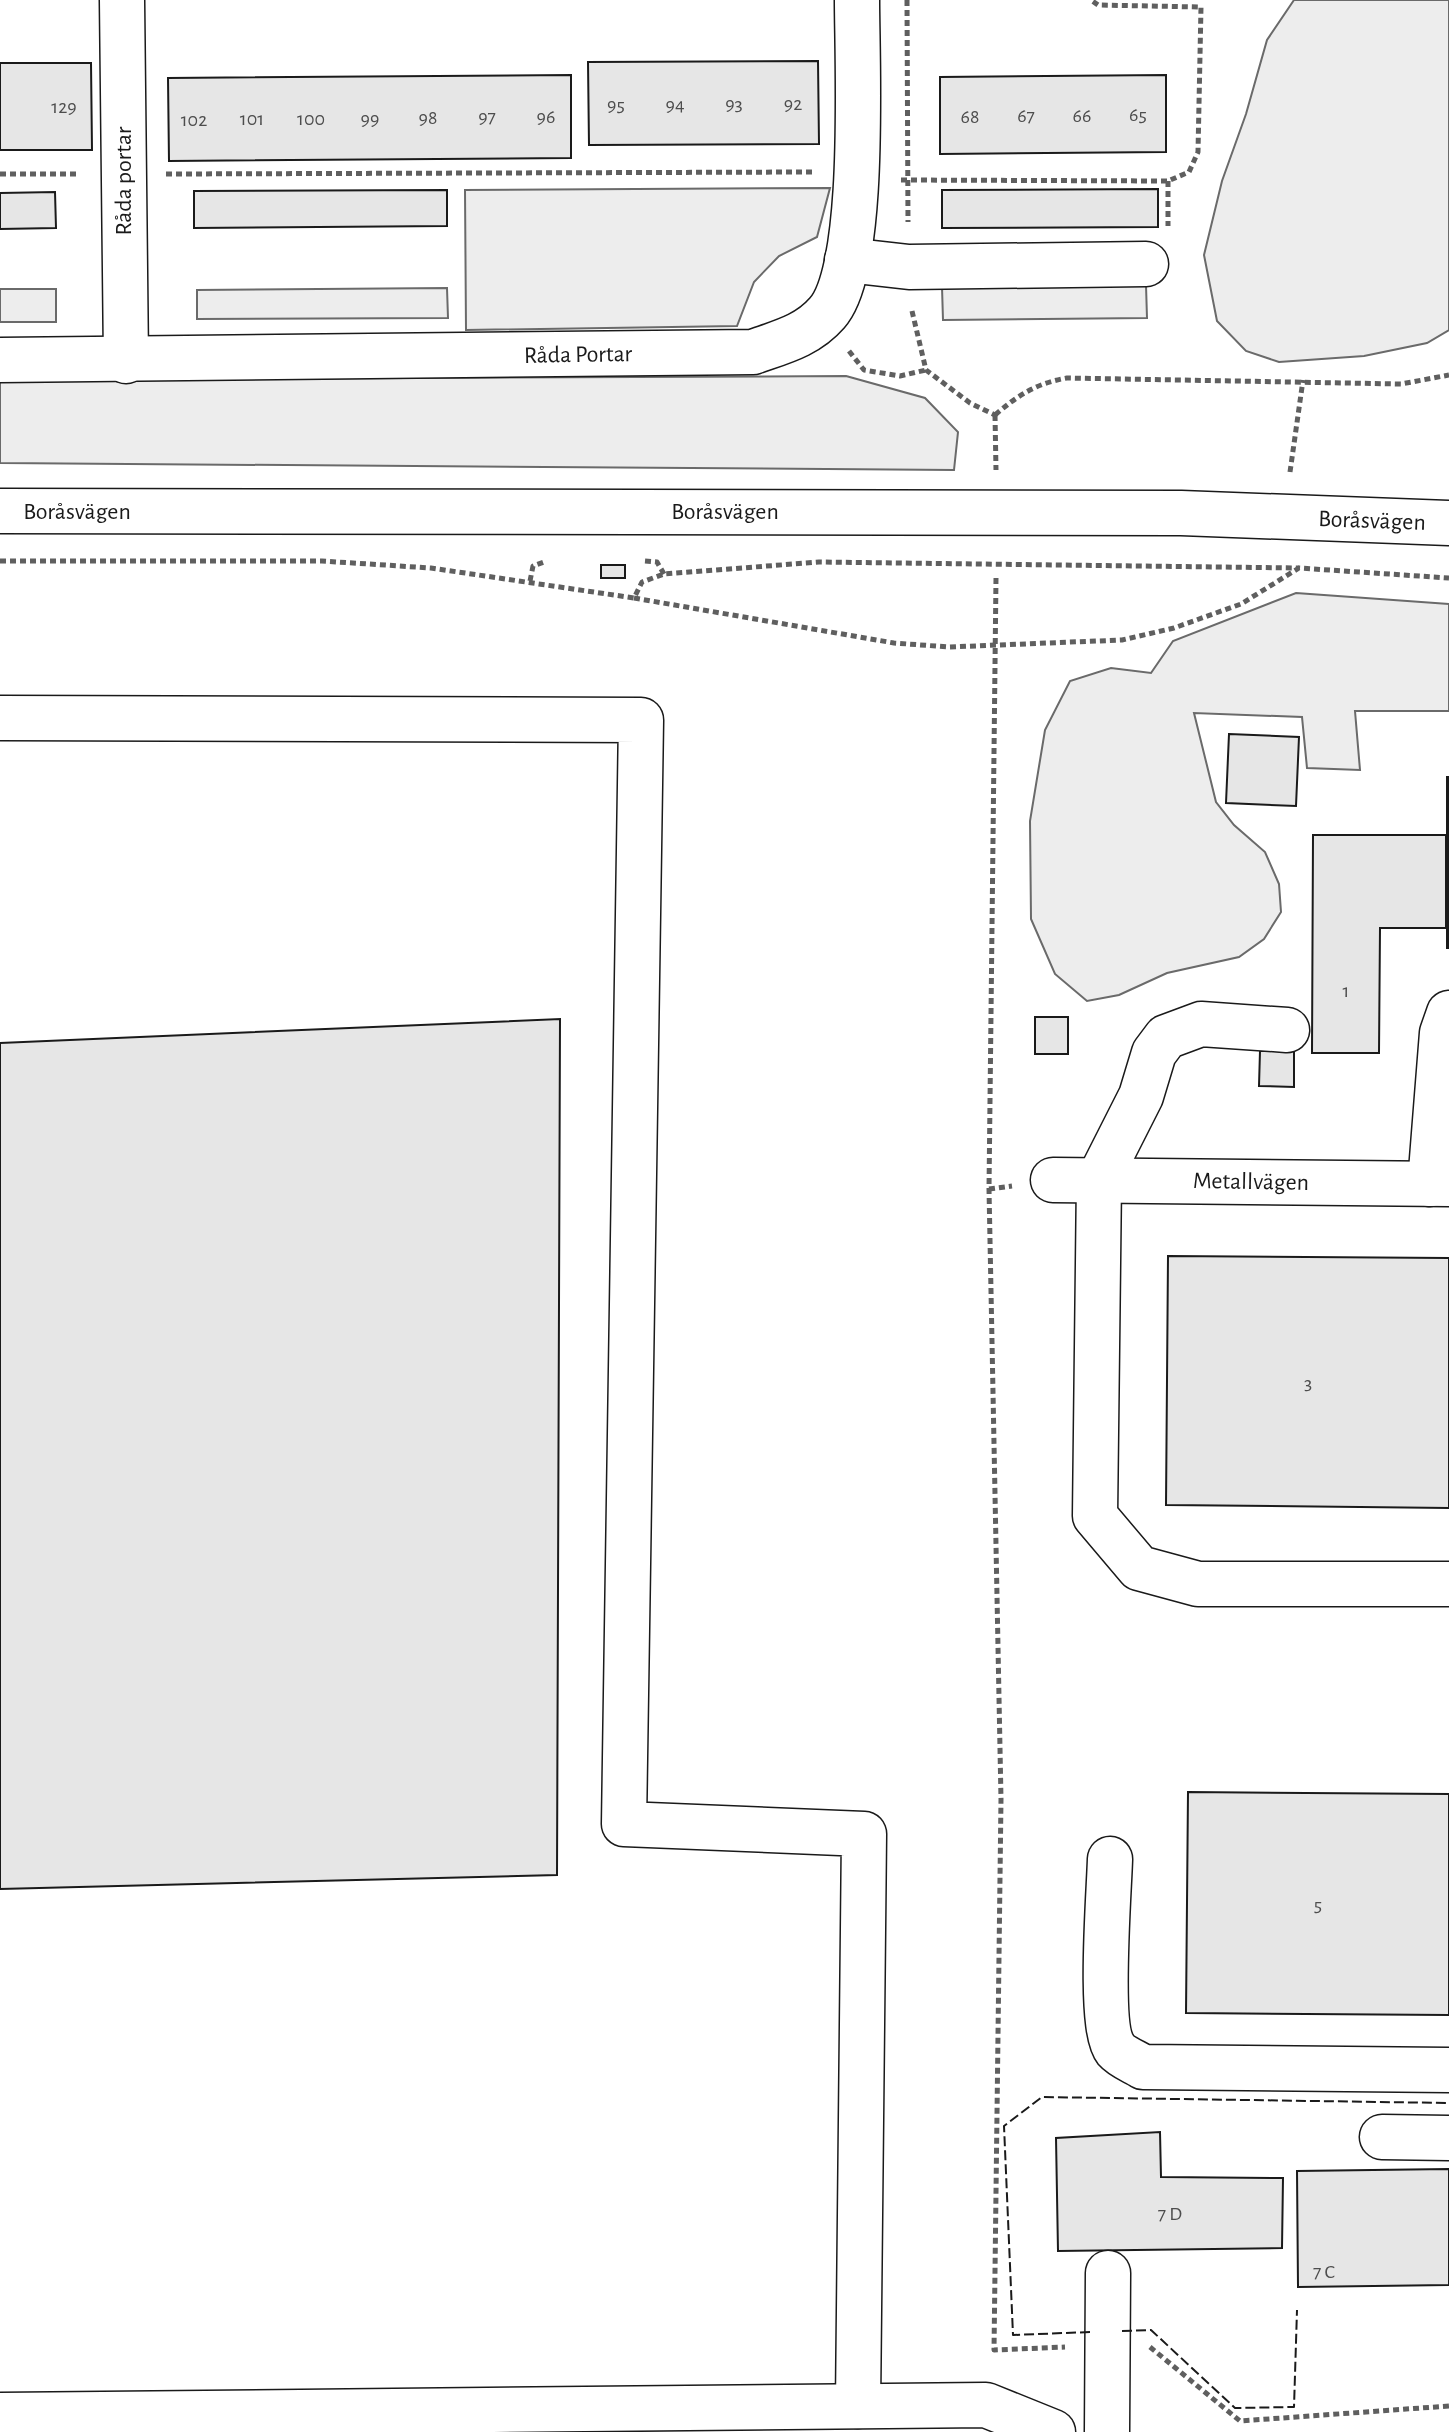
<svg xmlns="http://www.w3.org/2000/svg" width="1449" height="2432" viewBox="0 0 1449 2432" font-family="'Alegreya Sans',sans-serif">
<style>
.built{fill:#ededed;stroke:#6a6a6a;stroke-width:2}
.building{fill:#e6e6e6;stroke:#1a1a1a;stroke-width:2}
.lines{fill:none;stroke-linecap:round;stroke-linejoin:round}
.minor-casing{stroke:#1a1a1a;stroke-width:47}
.path{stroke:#5f5f5f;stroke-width:5;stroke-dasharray:6 4;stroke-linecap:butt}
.minor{stroke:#fff;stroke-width:44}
.fence{stroke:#1a1a1a;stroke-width:2;stroke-dasharray:10 4;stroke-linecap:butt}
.labels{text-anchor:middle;stroke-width:6;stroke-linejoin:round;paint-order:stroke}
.number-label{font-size:20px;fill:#4d4d4d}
.street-label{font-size:24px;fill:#1a1a1a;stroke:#fff}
</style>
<rect width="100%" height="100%" fill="#fff"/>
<!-- built -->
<g class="built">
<path d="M 1294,0 L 1449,0 L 1449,330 L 1427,343 L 1364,356 L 1279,362 L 1246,351 L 1217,321 L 1204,255 L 1222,181 L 1246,114 L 1267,40 Z"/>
<path d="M 830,188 L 817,237 L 779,256 L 754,282 L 737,326 L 466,330 L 465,190 Z"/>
<path d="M 1146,285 L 1147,318 L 943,320 L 942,287 Z"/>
<path d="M 447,288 L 448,318 L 197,319 L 197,290 Z"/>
<rect x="0" y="289" width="56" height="33"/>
<path d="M 846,376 L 925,398 L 958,432 L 954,470 L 0,463 L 0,380 Z"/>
<path d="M 1296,593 L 1449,604 L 1449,711 L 1355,711 L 1360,770 L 1307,768 L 1302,717 L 1194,713 L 1216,802 L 1234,825 L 1265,852 L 1279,884 L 1281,912 L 1264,939 L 1239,957 L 1167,973 L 1119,995 L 1087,1001 L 1055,974 L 1031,919 L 1030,821 L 1045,730 L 1070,681 L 1111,668 L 1151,673 L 1173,641 Z"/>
</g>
<!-- building -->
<g class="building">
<path d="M 818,61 L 819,144 L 589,145 L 588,62 Z"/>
<path d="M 0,63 L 91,63 L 92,150 L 0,150 Z"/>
<path d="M 571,75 L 571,158 L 169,161 L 168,78 Z"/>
<path d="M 1166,75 L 1166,152 L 940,154 L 940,77 Z"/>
<path d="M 1158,189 L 1158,227 L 942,228 L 942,190 Z"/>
<path d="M 447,190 L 447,226 L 194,228 L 194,191 Z"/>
<path d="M 55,192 L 56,228 L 0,229 L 0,193 Z"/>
<rect x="601" y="565" width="24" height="13"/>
<path d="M 1229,734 L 1299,737 L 1296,806 L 1226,803 Z"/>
<rect x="1447" y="777" width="2" height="171"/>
<path d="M 1313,835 L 1446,835 L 1446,928 L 1380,928 L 1379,1053 L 1312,1053 Z"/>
<rect x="1035" y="1017" width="33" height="37"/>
<path d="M 560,1019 L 557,1875 L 0,1889 L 0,1043 Z"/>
<path d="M 1260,1051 L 1294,1051 L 1294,1087 L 1259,1086 Z"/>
<path d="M 1168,1256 L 1449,1258 L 1449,1508 L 1166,1505 Z"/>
<path d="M 1188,1792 L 1449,1794 L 1449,2015 L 1186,2013 Z"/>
<path d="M 1160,2132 L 1161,2177 L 1283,2178 L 1282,2248 L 1058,2251 L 1056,2138 Z"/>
<path d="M 1449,2169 L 1449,2285 L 1298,2287 L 1297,2171 Z"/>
</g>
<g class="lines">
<!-- minor casing -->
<g class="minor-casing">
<g id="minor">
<path d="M 122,0 L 126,361"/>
<path d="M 847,260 L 909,267 L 1146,264"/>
<path d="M 0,360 L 753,352 C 781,342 807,336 827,313 C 867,268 857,64 857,0"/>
<path d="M 0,511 L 1181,513 L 1449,523"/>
<path d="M 0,718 L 641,720 L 624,1824 L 864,1834 L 858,2406"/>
<path d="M 1287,1030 L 1201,1024 L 1166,1037 L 1154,1053 L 1141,1096 L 1099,1179 L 1095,1516 L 1139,1568 L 1198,1584 L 1449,1584"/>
<path d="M 1053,1180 L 1449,1184"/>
<path d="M 1430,1184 L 1442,1033 L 1449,1013"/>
<path d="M 1110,1859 C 1109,1894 1098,2028 1116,2050 C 1122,2057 1135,2062 1143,2067 L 1449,2070"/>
<path d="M 1382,2137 L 1449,2138"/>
<path d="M 0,2415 L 986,2405 L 1053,2432"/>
<path d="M 1107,2432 L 1108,2273"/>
</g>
</g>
<!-- path -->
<g class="path">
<path d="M 907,0 L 908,222"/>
<path d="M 0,174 L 80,174"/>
<path d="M 166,174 L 812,172"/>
<path d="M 901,180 L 1168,181 L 1189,172 L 1198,152 L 1201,7 L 1098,5 L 1091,0"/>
<path d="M 1168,181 L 1168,226"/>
<path d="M 912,311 L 926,370 L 970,403 L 995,415"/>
<path d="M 849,351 L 864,370 L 900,376 L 926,370"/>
<path d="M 995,415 C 1018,395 1037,383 1067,378 L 1401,384 L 1449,375"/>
<path d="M 995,415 L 996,470"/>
<path d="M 1290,472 L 1303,380"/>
<path d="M 0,561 L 322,561 L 431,568 L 634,598 L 642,582 L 664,574 L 819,562 L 1299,568"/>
<path d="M 645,561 L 657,562 L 664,574"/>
<path d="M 996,578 L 989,1189 L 1001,1799 L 994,2350 L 1065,2347"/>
<path d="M 530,581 L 533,566 L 544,562"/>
<path d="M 634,598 L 894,643 L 949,647 L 1122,640 L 1174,628 L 1241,604 L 1299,568 L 1449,578"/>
<path d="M 989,1189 L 1012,1186"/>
<path d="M 1150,2347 L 1240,2421 L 1449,2406"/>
</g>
<!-- minor -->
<use href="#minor" class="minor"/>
<!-- fence -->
<g class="fence">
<path d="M 1122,2331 L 1151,2330 L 1235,2408 L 1294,2407 L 1297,2310"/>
<path d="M 1090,2332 L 1013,2335 L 1004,2126 L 1042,2097 L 1449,2103"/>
</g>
</g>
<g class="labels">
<!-- number labels -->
<g class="number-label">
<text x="734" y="110">93</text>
<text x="793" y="110">92</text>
<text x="616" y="111">95</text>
<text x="675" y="111">94</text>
<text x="64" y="113">129</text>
<text x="1138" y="121">65</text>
<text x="1026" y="122">67</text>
<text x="1082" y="122">66</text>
<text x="487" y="123">97</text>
<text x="546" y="123">96</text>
<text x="970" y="123">68</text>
<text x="428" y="124">98</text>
<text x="252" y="125">101</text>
<text x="311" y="125">100</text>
<text x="370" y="125">99</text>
<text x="194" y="126">102</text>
<text x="1346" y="997">1</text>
<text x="1308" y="1389">3</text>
<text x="1318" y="1911">5</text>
<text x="1170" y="2220">7 D</text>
<text x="1324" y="2278">7 C</text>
</g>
<!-- street labels -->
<g class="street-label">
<text transform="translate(123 181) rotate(-90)" y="8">Råda portar</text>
<text transform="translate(578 354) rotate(-1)" y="8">Råda Portar</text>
<text x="77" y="519">Boråsvägen</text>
<text x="725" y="519">Boråsvägen</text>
<text transform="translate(1372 520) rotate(2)" y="8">Boråsvägen</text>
<text transform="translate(1251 1181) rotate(1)" y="8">Metallvägen</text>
</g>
</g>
</svg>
